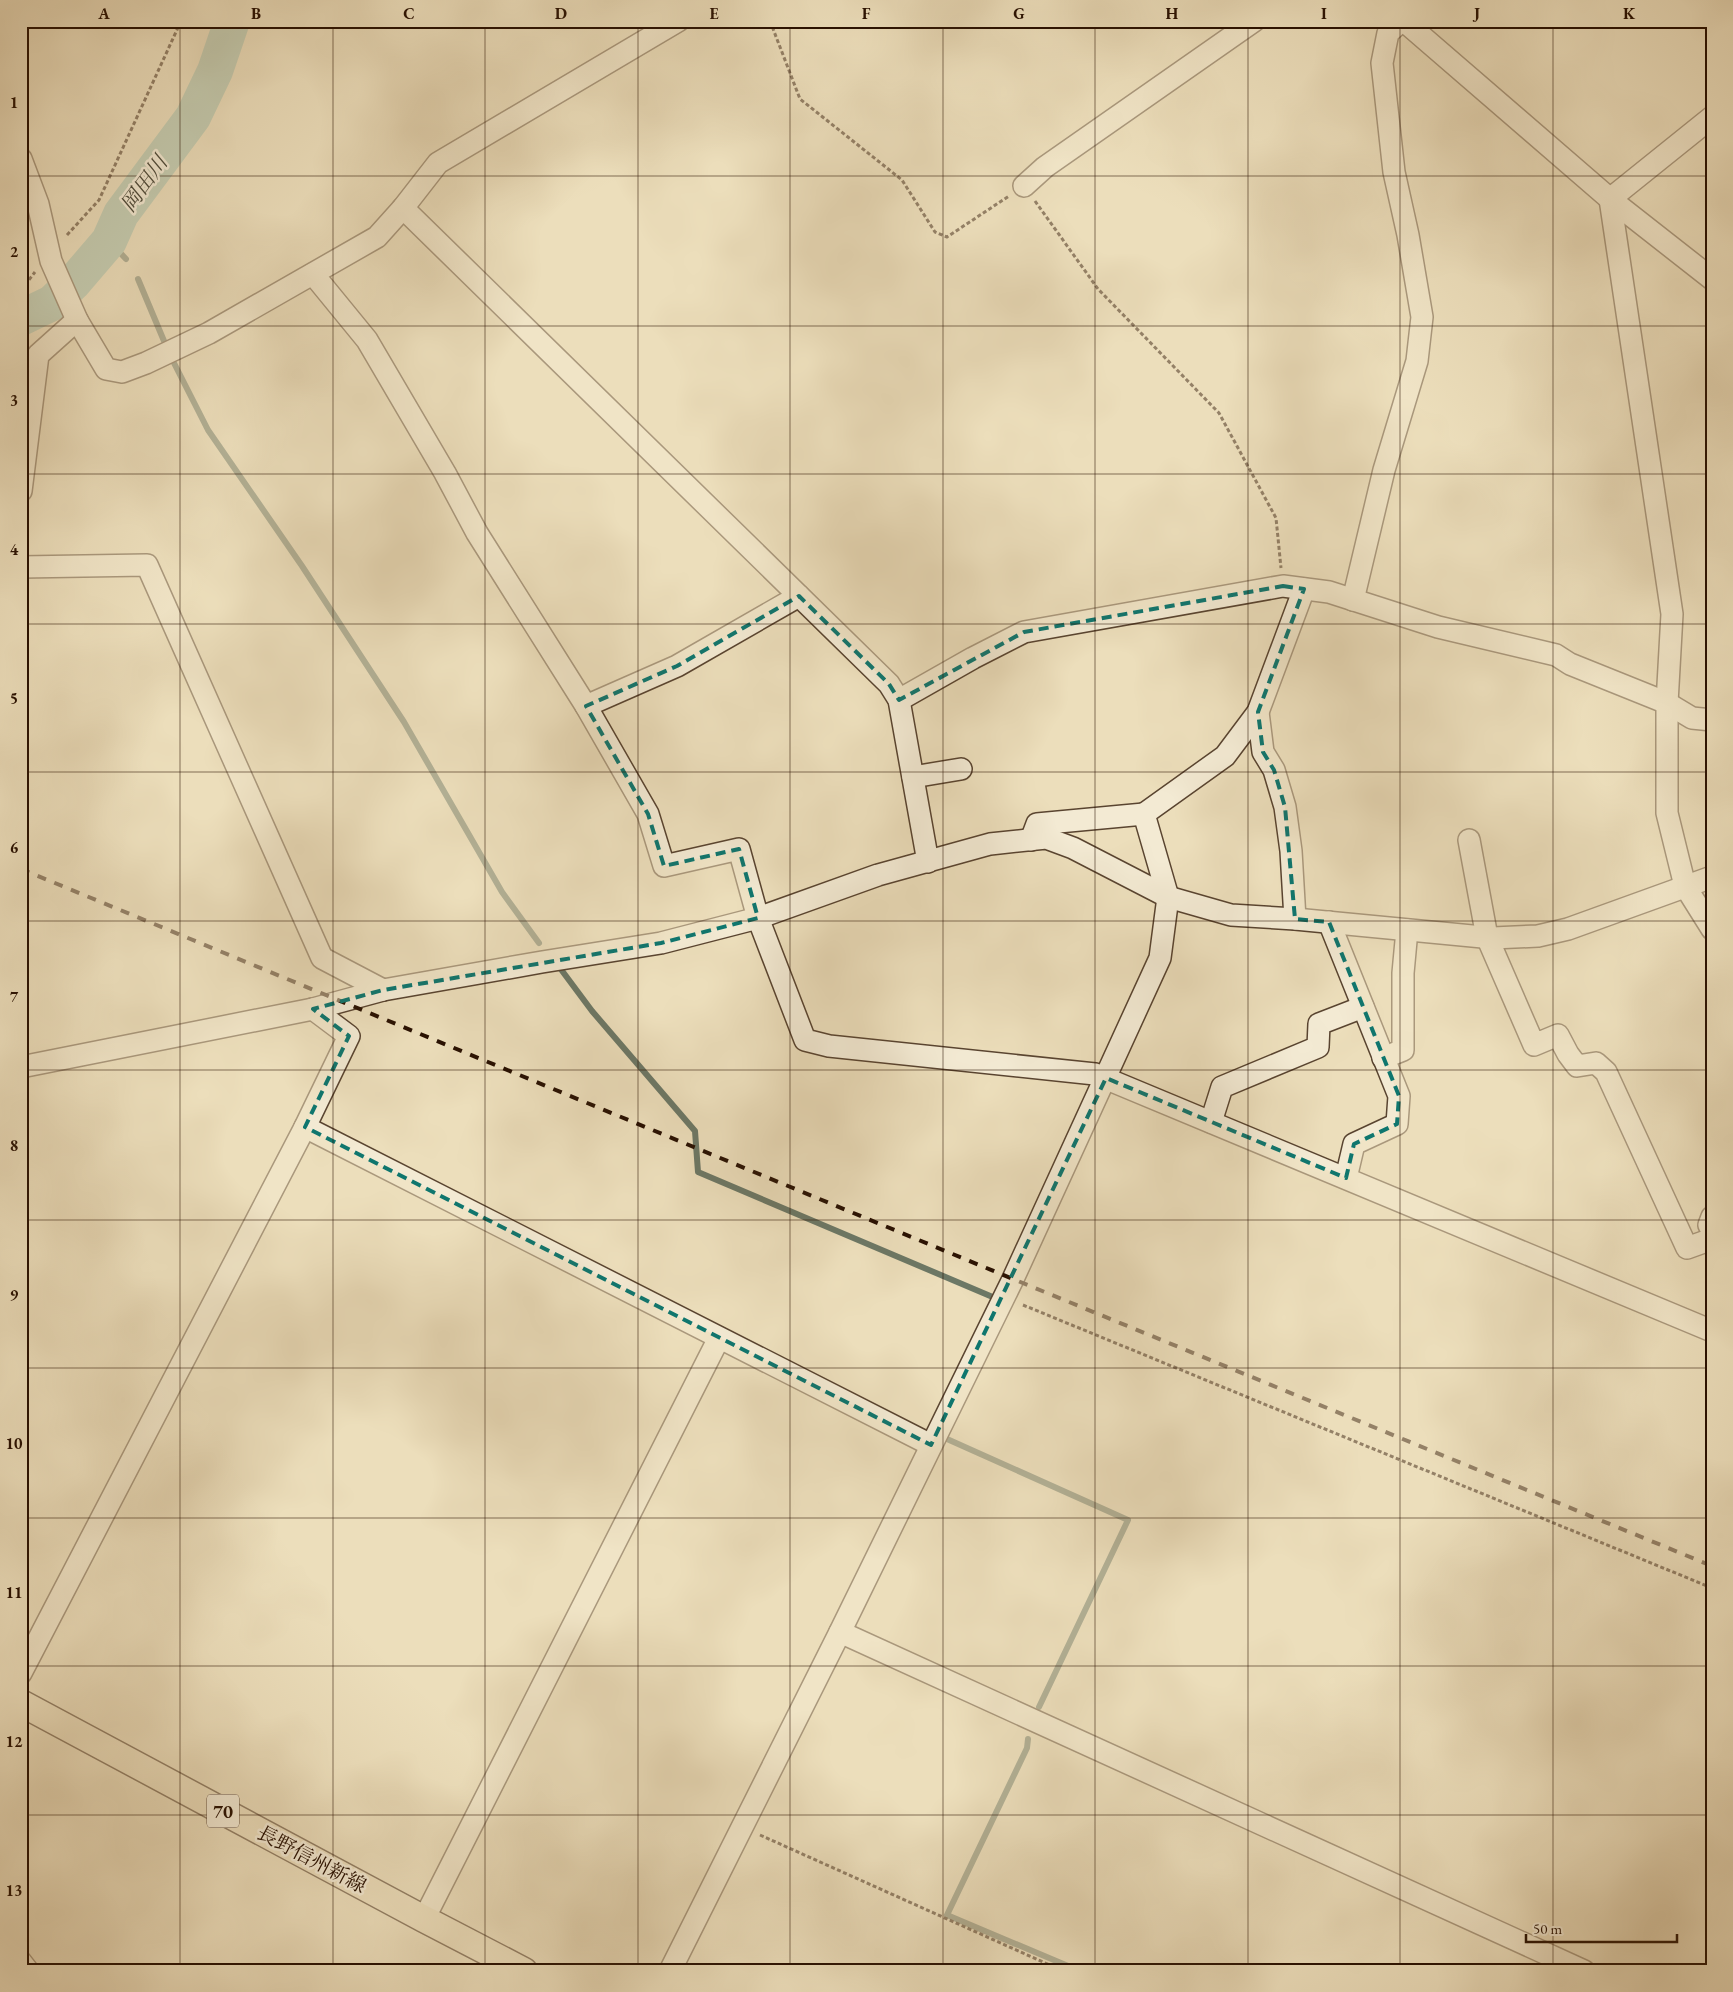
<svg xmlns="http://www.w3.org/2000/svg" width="1733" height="1992" viewBox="0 0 1733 1992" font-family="'EB Garamond','Noto Serif JP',serif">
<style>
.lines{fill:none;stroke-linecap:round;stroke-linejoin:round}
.stream{stroke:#6c7866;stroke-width:6}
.river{stroke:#9abdaa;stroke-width:36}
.minor-casing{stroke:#594430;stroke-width:24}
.major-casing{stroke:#281001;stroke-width:29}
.path{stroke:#281001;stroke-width:3;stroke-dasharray:4 2.5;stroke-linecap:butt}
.minor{stroke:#f3ead3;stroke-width:21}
.major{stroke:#ecdebb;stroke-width:26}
.rail{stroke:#281001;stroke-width:4;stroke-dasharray:9 9;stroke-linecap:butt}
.marked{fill:none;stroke:#0f766e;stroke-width:4;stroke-dasharray:10 6;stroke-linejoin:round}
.grid{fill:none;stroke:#281001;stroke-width:1;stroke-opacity:0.55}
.labels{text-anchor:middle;stroke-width:5;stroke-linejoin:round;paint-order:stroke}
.shield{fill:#f3ead3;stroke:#655140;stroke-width:1}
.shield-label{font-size:19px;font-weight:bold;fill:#281001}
.street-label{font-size:20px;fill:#281001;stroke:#f3ead3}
.water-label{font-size:21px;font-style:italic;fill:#504d3c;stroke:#f3ead3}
.neatline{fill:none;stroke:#281001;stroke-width:2}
.grid-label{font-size:16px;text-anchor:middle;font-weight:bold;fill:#281001}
</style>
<rect width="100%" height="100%" fill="#ecdebb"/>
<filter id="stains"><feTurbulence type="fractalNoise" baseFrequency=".004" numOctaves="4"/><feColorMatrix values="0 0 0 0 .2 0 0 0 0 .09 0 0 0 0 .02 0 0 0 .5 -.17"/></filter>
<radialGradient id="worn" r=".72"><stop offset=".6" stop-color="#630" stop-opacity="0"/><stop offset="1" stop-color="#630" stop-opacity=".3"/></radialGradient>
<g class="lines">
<!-- stream -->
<g class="stream">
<path d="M 109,241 L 126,259"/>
<path d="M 138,279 L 164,341"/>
<path d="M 174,363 L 208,430 L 302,566 L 404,722 L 502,892 L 539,943"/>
<path d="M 560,968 L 592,1011 L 695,1131 L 698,1172 L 995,1298 L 992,1304"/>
<path d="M 947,1439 L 1128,1520 L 1039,1707"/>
<path d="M 1028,1739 L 1027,1748 L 947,1915 L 1080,1971"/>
</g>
<!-- river -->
<path class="river" d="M 21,318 L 52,303 L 73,283 L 109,241 L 121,214 L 193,117 L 215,71 L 232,21"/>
<!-- minor casing -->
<g class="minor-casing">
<g id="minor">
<path d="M 1404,21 L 1610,199 L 1712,279"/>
<path d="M 21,159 L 38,204 L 51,261 L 77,320 L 106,369 L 122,372 L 146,363 L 209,333 L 377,237 L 403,208 L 438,163 L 678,21"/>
<path d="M 1024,186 L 1045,167 L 1254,21"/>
<path d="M 1610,199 L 1672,614 L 1667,703 L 1667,813 L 1685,886 L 1712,929"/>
<path d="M 1610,199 L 1712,117"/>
<path d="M 403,208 L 889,684 L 899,700 L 928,862"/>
<path d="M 313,274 L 367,340 L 445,473 L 477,533 L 586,706 L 648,814 L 664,866 L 739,849 L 758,918 L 805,1040 L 829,1046 L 1095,1074 L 1712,1331"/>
<path d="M 21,491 L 38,355 L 77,320"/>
<path d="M 21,567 L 147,565 L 322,958 L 383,990"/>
<path d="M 1353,600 L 1384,470 L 1417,361 L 1422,317 L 1408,235 L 1394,172 L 1382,63 L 1388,33 L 1401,21"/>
<path d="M 899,700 L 973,658 L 1024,632 L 1283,586 L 1329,592 L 1438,627 L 1556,655 L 1570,664 L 1667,703 L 1692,718 L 1712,720"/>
<path d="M 586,706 L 677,666 L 799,596"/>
<path d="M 1258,712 L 1263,752 L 1274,770 L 1285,807 L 1291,851 L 1295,919"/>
<path d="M 913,777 L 961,769"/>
<path d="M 1031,840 L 1037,824 L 1144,814"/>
<path d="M 1469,840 L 1487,937 L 1534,1045 L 1558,1035 L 1568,1054 L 1577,1066 L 1596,1063 L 1606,1072 L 1687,1248 L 1712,1239"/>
<path d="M 1329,922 L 1399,1096 L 1397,1124 L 1354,1144 L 1346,1178"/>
<path d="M 1383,1058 L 1403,1050 L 1403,973 L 1407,930"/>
<path d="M 21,1067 L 313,1009 L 383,990 L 542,962 L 661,943 L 758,918 L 878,875 L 990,844 L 1046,838 L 1073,848 L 1168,897 L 1231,915 L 1295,919 L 1493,938 L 1538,936 L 1568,929 L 1712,877"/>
<path d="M 1211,1122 L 1222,1087 L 1318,1047 L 1319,1024 L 1363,1007"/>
<path d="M 305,1127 L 931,1445"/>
<path d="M 1712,1217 L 1709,1225 L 1712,1230"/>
<path d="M 840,1632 L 1584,1971"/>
<path d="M 21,1673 L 305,1127 L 349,1036 L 313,1009"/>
<path d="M 424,1919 L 719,1338"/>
<path d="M 21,1962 L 28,1971"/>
<path d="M 670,1971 L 840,1632 L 1013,1279 L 1160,958 L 1168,897 L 1144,814 L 1225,756 L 1258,712 L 1304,589"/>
</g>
</g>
<!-- major casing -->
<g class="major-casing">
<path id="major" d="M 21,1703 L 424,1919 L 524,1971"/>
</g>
<!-- path -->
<g class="path">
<path d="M 770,21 L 800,99 L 902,180 L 935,232 L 947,237 L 1009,196"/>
<path d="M 1035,201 L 1098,289 L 1219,413 L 1276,518 L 1281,568"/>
<path d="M 67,235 L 99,200 L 181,21"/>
<path d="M 21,290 L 35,272"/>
<path d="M 1023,1305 L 1712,1588"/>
<path d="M 760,1835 L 1063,1971"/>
</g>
<!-- minor -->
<use href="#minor" class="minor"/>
<!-- major -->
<use href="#major" class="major"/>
<!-- rail -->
<path class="rail" d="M 21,869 L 1013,1279 L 1712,1566"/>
</g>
<!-- marked area -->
<path d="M0 0H1733V1992H0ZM 1283,586 L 1304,589 L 1258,712 L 1263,752 L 1274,770 L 1285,807 L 1295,919 L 1329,922 L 1399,1096 L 1397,1124 L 1354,1144 L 1346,1178 L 1106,1078 L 931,1445 L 305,1127 L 349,1036 L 313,1009 L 383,990 L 661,943 L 758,918 L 739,849 L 664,866 L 648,814 L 586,706 L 677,666 L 799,596 L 889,684 L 899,700 L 1024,632 Z" fill="#ecdebb" fill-opacity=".55" fill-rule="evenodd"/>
<path class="marked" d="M 1283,586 L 1304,589 L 1258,712 L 1263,752 L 1274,770 L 1285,807 L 1295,919 L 1329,922 L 1399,1096 L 1397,1124 L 1354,1144 L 1346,1178 L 1106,1078 L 931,1445 L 305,1127 L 349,1036 L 313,1009 L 383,990 L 661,943 L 758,918 L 739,849 L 664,866 L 648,814 L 586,706 L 677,666 L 799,596 L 889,684 L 899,700 L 1024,632 Z"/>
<!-- grid -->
<path class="grid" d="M 180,21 L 180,1971M 333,21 L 333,1971M 485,21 L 485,1971M 638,21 L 638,1971M 790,21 L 790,1971M 943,21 L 943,1971M 1095,21 L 1095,1971M 1248,21 L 1248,1971M 1400,21 L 1400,1971M 1553,21 L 1553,1971M 21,176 L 1712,176M 21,326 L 1712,326M 21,474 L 1712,474M 21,624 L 1712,624M 21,772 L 1712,772M 21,921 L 1712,921M 21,1070 L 1712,1070M 21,1220 L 1712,1220M 21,1368 L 1712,1368M 21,1518 L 1712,1518M 21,1666 L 1712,1666M 21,1815 L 1712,1815"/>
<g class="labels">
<!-- shield labels -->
<rect class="shield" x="207" y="1794.5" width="32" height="33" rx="4"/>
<g class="shield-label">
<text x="223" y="1818">70</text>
</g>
<!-- street labels -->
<g class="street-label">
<text transform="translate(312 1859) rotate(28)" y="7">長野信州新線</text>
</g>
<!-- water labels -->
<g class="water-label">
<text transform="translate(144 184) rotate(-54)" y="7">岡田川</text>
</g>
</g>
<!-- margin -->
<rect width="1733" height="1992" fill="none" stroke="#ecdebb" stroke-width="55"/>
<!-- scale -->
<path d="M1526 1934v8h151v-8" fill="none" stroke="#281001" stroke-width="2.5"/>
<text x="1533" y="1934" font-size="15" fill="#281001" stroke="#f3ead3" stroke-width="4" paint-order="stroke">50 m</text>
<rect x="28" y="28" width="1678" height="1936" class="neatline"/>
<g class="grid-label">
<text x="104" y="19">A</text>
<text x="256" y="19">B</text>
<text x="409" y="19">C</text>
<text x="561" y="19">D</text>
<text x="714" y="19">E</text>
<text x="866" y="19">F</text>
<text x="1019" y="19">G</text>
<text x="1172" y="19">H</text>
<text x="1324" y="19">I</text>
<text x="1477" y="19">J</text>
<text x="1629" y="19">K</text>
<text x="14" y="108">1</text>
<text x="14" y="257">2</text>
<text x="14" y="406">3</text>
<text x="14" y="555">4</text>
<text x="14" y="704">5</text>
<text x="14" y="853">6</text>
<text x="14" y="1002">7</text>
<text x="14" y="1151">8</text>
<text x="14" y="1300">9</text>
<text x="14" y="1449">10</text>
<text x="14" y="1598">11</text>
<text x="14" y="1747">12</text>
<text x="14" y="1896">13</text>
</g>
<rect width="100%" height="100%" filter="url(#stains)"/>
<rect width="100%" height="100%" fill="url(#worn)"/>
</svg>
